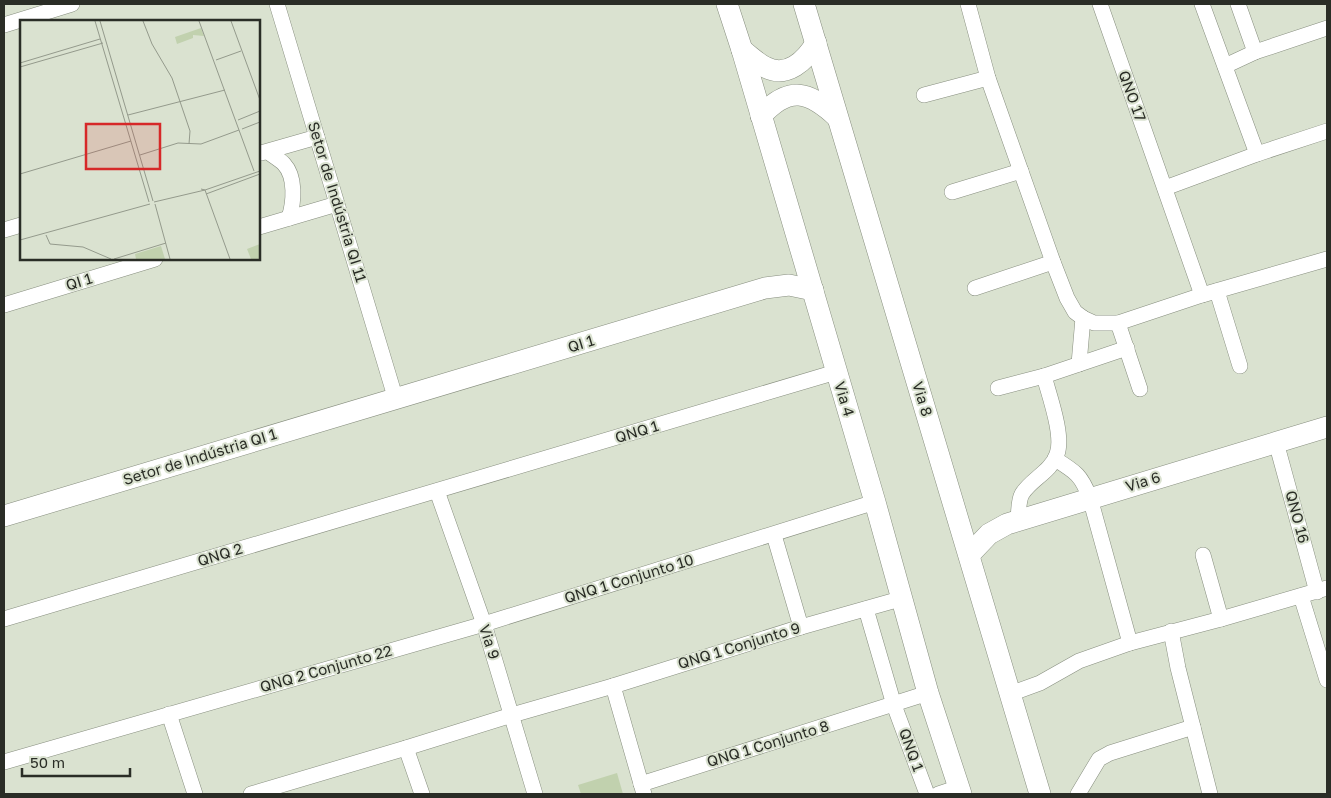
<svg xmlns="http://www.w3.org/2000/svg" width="1331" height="798" viewBox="0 0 1331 798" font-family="'Golos Text',sans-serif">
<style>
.green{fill:#c1d1ae}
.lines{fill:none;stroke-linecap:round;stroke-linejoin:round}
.street-casing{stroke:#878e7f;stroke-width:16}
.secondary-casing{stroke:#878e7f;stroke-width:22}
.street{stroke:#fff;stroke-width:15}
.secondary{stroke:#fff;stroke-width:21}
.labels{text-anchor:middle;stroke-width:4;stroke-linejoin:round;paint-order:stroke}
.street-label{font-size:15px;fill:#2a2d26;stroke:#dae2d0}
.inset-road{fill:none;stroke:#949a8c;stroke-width:1}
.view{fill:#d62828;fill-opacity:0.15;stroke:#d62828;stroke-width:2.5}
.inset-edge{fill:none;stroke:#2a2d26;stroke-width:2.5}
</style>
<rect width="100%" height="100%" fill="#dae2d0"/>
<!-- green -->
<path class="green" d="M 617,773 L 623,794 L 581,794 L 578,785 Z"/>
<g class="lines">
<!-- street casing -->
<g class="street-casing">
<g id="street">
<path d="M 277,4 L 396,400"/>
<path d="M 968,4 L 988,78 L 1053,262 L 1067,298 L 1075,312 L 1083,318 L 1094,323 L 1118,323 L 1202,295 L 1327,259"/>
<path d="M 1100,4 L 1202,295"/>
<path d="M 1202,4 L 1257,154"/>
<path d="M 1238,4 L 1255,52 L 1327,28"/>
<path d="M 4,25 L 72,4"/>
<path d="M 1225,66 L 1255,52"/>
<path d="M 924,95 L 988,78"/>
<path d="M 268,152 C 273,156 279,159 284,164 C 296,177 294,202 289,218"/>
<path d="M 261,153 L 317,137"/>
<path d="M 1165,188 L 1257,154 L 1327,131"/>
<path d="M 952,192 L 1021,171"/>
<path d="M 259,227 L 337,204"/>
<path d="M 4,230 L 21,225"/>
<path d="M 975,288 L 1053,262"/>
<path d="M 1217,291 L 1240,366"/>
<path d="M 4,305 L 155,259"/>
<path d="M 1118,323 L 1140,389"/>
<path d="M 1079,364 L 1083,318"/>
<path d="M 998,388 L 1044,376 L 1127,348"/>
<path d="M 1276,442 L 1317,592"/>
<path d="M 1055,459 C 1076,472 1081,475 1090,498 L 1130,643"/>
<path d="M 437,491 L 484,624 L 535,794"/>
<path d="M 1018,520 C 1019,512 1018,501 1022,494 C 1031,479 1051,472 1057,454 C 1064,436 1049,395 1044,376"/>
<path d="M 774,535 L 801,627"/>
<path d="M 1203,555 L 1221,619"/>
<path d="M 1301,596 L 1327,680"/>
<path d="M 866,609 L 894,705 L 927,794"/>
<path d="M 4,619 L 836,372"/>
<path d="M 1171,631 L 1178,668 L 1210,794"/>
<path d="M 613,686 L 644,794"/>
<path d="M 1010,694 L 1040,683 L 1079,661 L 1130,643 L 1221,619 L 1327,588"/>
<path d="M 169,714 L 195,794"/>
<path d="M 406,748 L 422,794"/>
<path d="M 4,762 L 484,624 L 875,502"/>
<path d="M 641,784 L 928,693"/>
<path d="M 251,794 L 406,748 L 512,715 L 613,686 L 801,627 L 900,599"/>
<path d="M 938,794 L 959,787"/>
<path d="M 1078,794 L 1099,759 L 1110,753 L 1193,727"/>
</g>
</g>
<!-- secondary casing -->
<g class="secondary-casing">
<g id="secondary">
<path d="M 727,4 L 742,50 L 875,502 L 928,693 L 961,794"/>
<path d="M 804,4 L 1040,794"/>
<path d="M 742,50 C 750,56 757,63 765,67 C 787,79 806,60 816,43"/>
<path d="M 761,116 C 789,85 809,91 837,117"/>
<path d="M 4,516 C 257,440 511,365 765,288 L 789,285 L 813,290"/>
<path d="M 969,555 L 989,534 L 1007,524 L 1327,427"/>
</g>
</g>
<!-- street -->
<use href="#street" class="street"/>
<!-- secondary -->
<use href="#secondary" class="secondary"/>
</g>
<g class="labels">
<!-- street labels -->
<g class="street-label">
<text transform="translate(1132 96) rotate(70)" y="5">QNO 17</text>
<text transform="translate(337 202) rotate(73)" y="5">Setor de Indústria QI 11</text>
<text transform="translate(79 282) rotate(-17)" y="5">QI 1</text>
<text transform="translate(581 344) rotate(-17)" y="5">QI 1</text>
<text transform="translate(844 399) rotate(73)" y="5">Via 4</text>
<text transform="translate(922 399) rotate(73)" y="5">Via 8</text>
<text transform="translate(637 432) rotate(-17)" y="5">QNQ 1</text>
<text transform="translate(200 457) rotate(-17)" y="5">Setor de Indústria QI 1</text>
<text transform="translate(1143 482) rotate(-17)" y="5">Via 6</text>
<text transform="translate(1297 517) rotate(75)" y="5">QNO 16</text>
<text transform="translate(220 555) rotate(-17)" y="5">QNQ 2</text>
<text transform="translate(629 579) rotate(-17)" y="5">QNQ 1 Conjunto 10</text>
<text transform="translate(489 642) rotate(72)" y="5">Via 9</text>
<text transform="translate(739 646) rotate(-17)" y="5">QNQ 1 Conjunto 9</text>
<text transform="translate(326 669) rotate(-16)" y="5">QNQ 2 Conjunto 22</text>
<text transform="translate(768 744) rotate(-17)" y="5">QNQ 1 Conjunto 8</text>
<text transform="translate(911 750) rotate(70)" y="5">QNQ 1</text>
</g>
</g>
<!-- overview -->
<g transform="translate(20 20)">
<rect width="240" height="240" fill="#dae2d0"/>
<path d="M 181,8 L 184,16 L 173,15 L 173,18 L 157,24 L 155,17 ZM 240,224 L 240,239 L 231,239 L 227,229 ZM 141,226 L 145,239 L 116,239 L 115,234 Z" fill="#c1d1ae"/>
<path class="inset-road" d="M 75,1 L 129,182M 80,1 L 133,181M 123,1 L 132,24 L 152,58 L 170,111 L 169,124M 179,1 L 234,151M 211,1 L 240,80M 196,40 L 221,31M 0,43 L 80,19M 0,47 L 83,23M 108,95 L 205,70M 218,100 L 240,91M 222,109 L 240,102M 120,135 L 158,123 L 181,124 L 219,110M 0,154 L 111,121M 186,174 L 240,154M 134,182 L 185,170 L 181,169M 135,184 L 150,239M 26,215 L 30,224 L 63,227 L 91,239M 0,220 L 130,184M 94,239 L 146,223M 210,239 L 185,170 L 240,151"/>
<path class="view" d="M 66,104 L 140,104 L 140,149 L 66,149 Z"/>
<rect width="240" height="240" class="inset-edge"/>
</g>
<!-- border -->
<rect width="1331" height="798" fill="none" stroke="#2a2d26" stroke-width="10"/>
<!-- scale -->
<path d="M22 768v8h108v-8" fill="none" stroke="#2a2d26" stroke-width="2.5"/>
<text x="30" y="768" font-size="15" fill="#2a2d26" stroke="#dae2d0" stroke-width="4" paint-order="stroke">50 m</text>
</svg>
